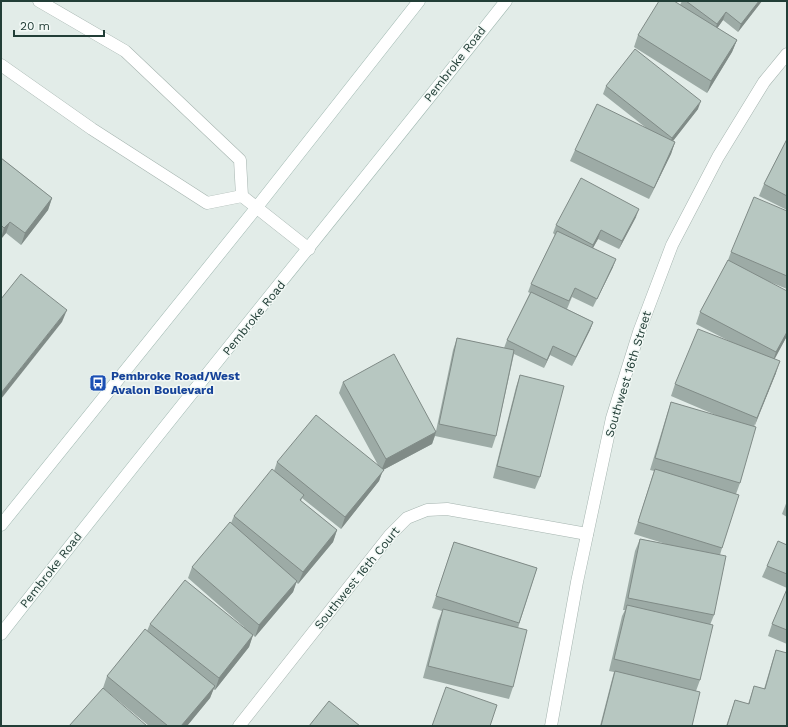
<svg xmlns="http://www.w3.org/2000/svg" width="788" height="727" viewBox="0 0 788 727" font-family="'Work Sans',sans-serif">
<style>
.lines{fill:none;stroke-linecap:round;stroke-linejoin:round}
.minor-casing{stroke:#a5b4af;stroke-width:13}
.secondary-casing{stroke:#a0b8b1;stroke-width:13}
.minor{stroke:#fff;stroke-width:12}
.secondary{stroke:#fff;stroke-width:12}
.wall{fill:#9daba6}
.shaded-wall{fill:#808b87}
.building{fill:#b7c7c1;stroke:#808b87}
.labels{text-anchor:middle;stroke-width:3;stroke-linejoin:round;paint-order:stroke}
.street-label{font-size:12px;fill:#223e37;stroke:#f3f9f6}
.transit-label{font-size:12px;font-weight:bold;fill:#164399;stroke:#f3f9f6;text-anchor:start}
</style>
<rect width="100%" height="100%" fill="#e2ece8"/>
<g class="lines">
<!-- minor casing -->
<g class="minor-casing">
<g id="minor">
<path d="M 39,1 L 125,51 L 240,160 L 242,196"/>
<path d="M 1,65 L 92,129 L 207,203 L 242,196 L 309,249"/>
<path d="M 239,726 L 390,535 L 407,518 L 427,510 L 447,509 L 587,534"/>
<path d="M 551,726 L 577,582 L 612,418 L 639,332 L 672,245 L 718,157 L 764,82 L 787,54"/>
</g>
</g>
<!-- secondary casing -->
<g class="secondary-casing">
<g id="secondary">
<path d="M 1,525 L 257,207 L 419,1"/>
<path d="M 1,634 C 167,421 338,213 506,1"/>
</g>
</g>
<!-- minor -->
<use href="#minor" class="minor"/>
<!-- secondary -->
<use href="#secondary" class="secondary"/>
</g>
<!-- wall -->
<g class="wall">
<path d="M 682,1 L 762,1 L 738,32 L 723,20 L 717,28 L 737,40 L 732,52 L 707,93 L 634,47 L 638,35 L 680,5 Z"/>
<path d="M 606,86 L 698,109 L 673,141 L 675,142 L 671,154 L 649,199 L 570,161 L 575,150 L 645,127 L 603,94 Z"/>
<path d="M 787,139 L 787,210 L 759,196 L 764,184 Z"/>
<path d="M 1,158 L 52,198 L 48,210 L 21,245 L 6,233 L 1,239 Z"/>
<path d="M 787,211 L 787,289 L 770,282 L 787,336 L 774,359 L 776,373 L 754,426 L 740,483 L 736,494 L 722,548 L 720,555 L 714,615 L 710,625 L 700,680 L 696,691 L 692,726 L 600,726 L 611,683 L 614,672 L 609,671 L 622,616 L 625,610 L 623,610 L 635,551 L 640,539 L 666,544 L 634,534 L 654,471 L 650,470 L 667,414 L 671,402 L 718,416 L 671,396 L 675,384 L 729,341 L 696,324 L 700,312 L 728,260 L 731,252 Z"/>
<path d="M 636,217 L 619,249 L 598,239 L 593,248 L 613,267 L 593,307 L 572,297 L 567,309 L 593,322 L 590,330 L 572,366 L 550,355 L 544,368 L 514,354 L 496,436 L 492,448 L 435,436 L 432,444 L 383,470 L 379,481 L 341,529 L 302,498 L 301,501 L 337,530 L 333,542 L 298,584 L 296,582 L 293,592 L 255,637 L 253,635 L 249,647 L 215,690 L 213,689 L 210,698 L 187,726 L 149,726 L 103,688 L 107,676 L 147,631 L 150,624 L 244,627 L 188,578 L 192,567 L 231,523 L 234,516 L 274,471 L 277,462 L 378,465 L 339,393 L 343,382 L 436,431 L 453,350 L 457,338 L 504,348 L 507,340 L 530,293 L 528,292 L 531,284 L 555,235 L 553,233 L 556,225 Z"/>
<path d="M 520,375 L 540,477 L 535,489 L 493,478 L 516,387 Z"/>
<path d="M 787,501 L 787,517 L 782,514 Z"/>
<path d="M 454,542 L 537,568 L 518,628 L 513,687 L 509,699 L 423,678 L 438,621 L 442,611 L 432,608 Z"/>
<path d="M 787,545 L 787,588 L 762,577 L 767,566 Z"/>
<path d="M 787,589 L 787,644 L 768,636 L 772,624 Z"/>
<path d="M 776,650 L 787,726 L 726,726 L 735,700 L 748,704 L 754,686 L 764,689 L 772,662 Z"/>
</g>
<!-- shaded-wall -->
<g class="shaded-wall">
<path d="M 759,1 L 762,1 L 738,32 L 741,24 Z"/>
<path d="M 726,12 L 723,20 L 714,33 L 717,24 Z"/>
<path d="M 737,40 L 732,52 L 707,93 L 711,81 Z"/>
<path d="M 701,101 L 698,109 L 669,146 L 672,138 Z"/>
<path d="M 675,142 L 671,154 L 649,199 L 654,188 Z"/>
<path d="M 52,198 L 48,210 L 21,245 L 25,233 Z"/>
<path d="M 639,209 L 636,217 L 619,249 L 622,241 Z"/>
<path d="M 10,222 L 6,233 L 1,239 L 4,228 Z"/>
<path d="M 601,230 L 598,239 L 590,253 L 593,245 Z"/>
<path d="M 616,259 L 613,267 L 593,307 L 597,299 Z"/>
<path d="M 67,310 L 62,322 L 1,399 L 1,393 Z"/>
<path d="M 593,322 L 590,330 L 572,366 L 576,357 Z"/>
<path d="M 787,332 L 787,336 L 772,364 L 776,352 Z"/>
<path d="M 553,346 L 550,355 L 544,368 L 547,360 Z"/>
<path d="M 780,361 L 776,373 L 753,430 L 757,418 Z"/>
<path d="M 436,432 L 432,444 L 383,470 L 379,481 L 341,529 L 345,517 L 381,471 L 386,459 Z"/>
<path d="M 337,530 L 333,542 L 298,584 L 303,572 Z"/>
<path d="M 297,581 L 293,592 L 255,637 L 259,625 Z"/>
<path d="M 253,635 L 249,647 L 215,690 L 219,678 Z"/>
<path d="M 215,686 L 210,698 L 187,726 L 181,726 Z"/>
</g>
<!-- building -->
<g class="building">
<path d="M 659,1 L 674,1 L 737,40 L 711,81 L 638,35 Z"/>
<path d="M 686,1 L 759,1 L 741,24 L 726,12 L 717,24 Z"/>
<path d="M 635,49 L 701,101 L 672,138 L 606,86 Z"/>
<path d="M 597,104 L 675,142 L 654,188 L 575,150 Z"/>
<path d="M 787,139 L 787,196 L 764,184 Z"/>
<path d="M 1,158 L 52,198 L 25,233 L 10,222 L 4,228 L 1,225 Z"/>
<path d="M 581,178 L 639,209 L 622,241 L 601,230 L 593,245 L 556,225 Z"/>
<path d="M 754,197 L 787,211 L 787,276 L 731,252 Z"/>
<path d="M 557,231 L 616,259 L 597,299 L 575,288 L 569,301 L 531,284 Z"/>
<path d="M 728,260 L 787,291 L 787,332 L 776,352 L 700,312 Z"/>
<path d="M 21,274 L 67,310 L 1,393 L 1,299 Z"/>
<path d="M 531,292 L 593,322 L 576,357 L 553,346 L 547,360 L 507,340 Z"/>
<path d="M 698,329 L 780,361 L 757,418 L 675,384 Z"/>
<path d="M 457,338 L 514,350 L 496,436 L 439,424 Z"/>
<path d="M 394,354 L 436,432 L 386,459 L 343,382 Z"/>
<path d="M 520,375 L 564,386 L 540,477 L 497,466 Z"/>
<path d="M 671,402 L 756,427 L 740,483 L 655,458 Z"/>
<path d="M 316,415 L 384,470 L 345,517 L 277,462 Z"/>
<path d="M 272,469 L 304,495 L 300,500 L 337,530 L 303,572 L 234,516 Z"/>
<path d="M 655,469 L 739,495 L 722,548 L 638,522 Z"/>
<path d="M 230,522 L 297,581 L 259,625 L 192,567 Z"/>
<path d="M 640,539 L 726,556 L 714,615 L 628,598 Z"/>
<path d="M 778,541 L 787,545 L 787,574 L 767,566 Z"/>
<path d="M 454,542 L 537,568 L 519,623 L 436,596 Z"/>
<path d="M 185,580 L 253,635 L 219,678 L 150,624 Z"/>
<path d="M 787,589 L 787,630 L 772,624 Z"/>
<path d="M 627,605 L 713,625 L 700,680 L 614,659 Z"/>
<path d="M 443,609 L 527,630 L 513,687 L 428,666 Z"/>
<path d="M 145,629 L 215,686 L 181,726 L 168,726 L 107,676 Z"/>
<path d="M 776,650 L 787,653 L 787,726 L 727,726 L 735,700 L 749,704 L 754,686 L 765,689 Z"/>
<path d="M 615,671 L 700,692 L 692,726 L 601,726 Z"/>
<path d="M 446,687 L 497,705 L 490,726 L 432,726 Z"/>
<path d="M 103,688 L 147,726 L 69,726 Z"/>
<path d="M 329,701 L 360,726 L 309,726 Z"/>
</g>
<!-- icons -->
<defs>
<g id="bus-square" transform="scale(0.9)"><rect x="-9" y="-9" width="18" height="18" rx="4" fill="#1a4fb4" stroke="#f3f9f6"/><path d="M-5-6H5V4H4V6H2V4H-2V6H-4V4H-5ZM-3.5-4V0h7V-4ZM-3.5 1.2v1.5H-2V1.2ZM2 1.2v1.5H3.5V1.2Z" fill="#fff"/></g>
</defs>
<g fill-rule="evenodd">
<use href="#bus-square" x="98" y="383"/>
</g>
<g class="labels">
<!-- street labels -->
<g class="street-label">
<text transform="translate(455 64) rotate(-52)" y="4">Pembroke Road</text>
<text transform="translate(254 318) rotate(-51)" y="4">Pembroke Road</text>
<text transform="translate(628 374) rotate(-73)" y="4">Southwest 16th Street</text>
<text transform="translate(51 570) rotate(-52)" y="4">Pembroke Road</text>
<text transform="translate(357 578) rotate(-51)" y="4">Southwest 16th Court</text>
</g>
<!-- transit labels -->
<g class="transit-label">
<text x="111" y="380">Pembroke Road/West<tspan x="111" dy="14">Avalon Boulevard</tspan></text>
</g>
</g>
<!-- border -->
<rect width="788" height="727" fill="none" stroke="#223e37" stroke-width="4"/>
<!-- scale -->
<path d="M14 30v6h90v-6" fill="none" stroke="#223e37" stroke-width="2"/>
<text x="20" y="30" font-size="12" fill="#223e37" stroke="#f3f9f6" stroke-width="3" paint-order="stroke">20 m</text>
</svg>
